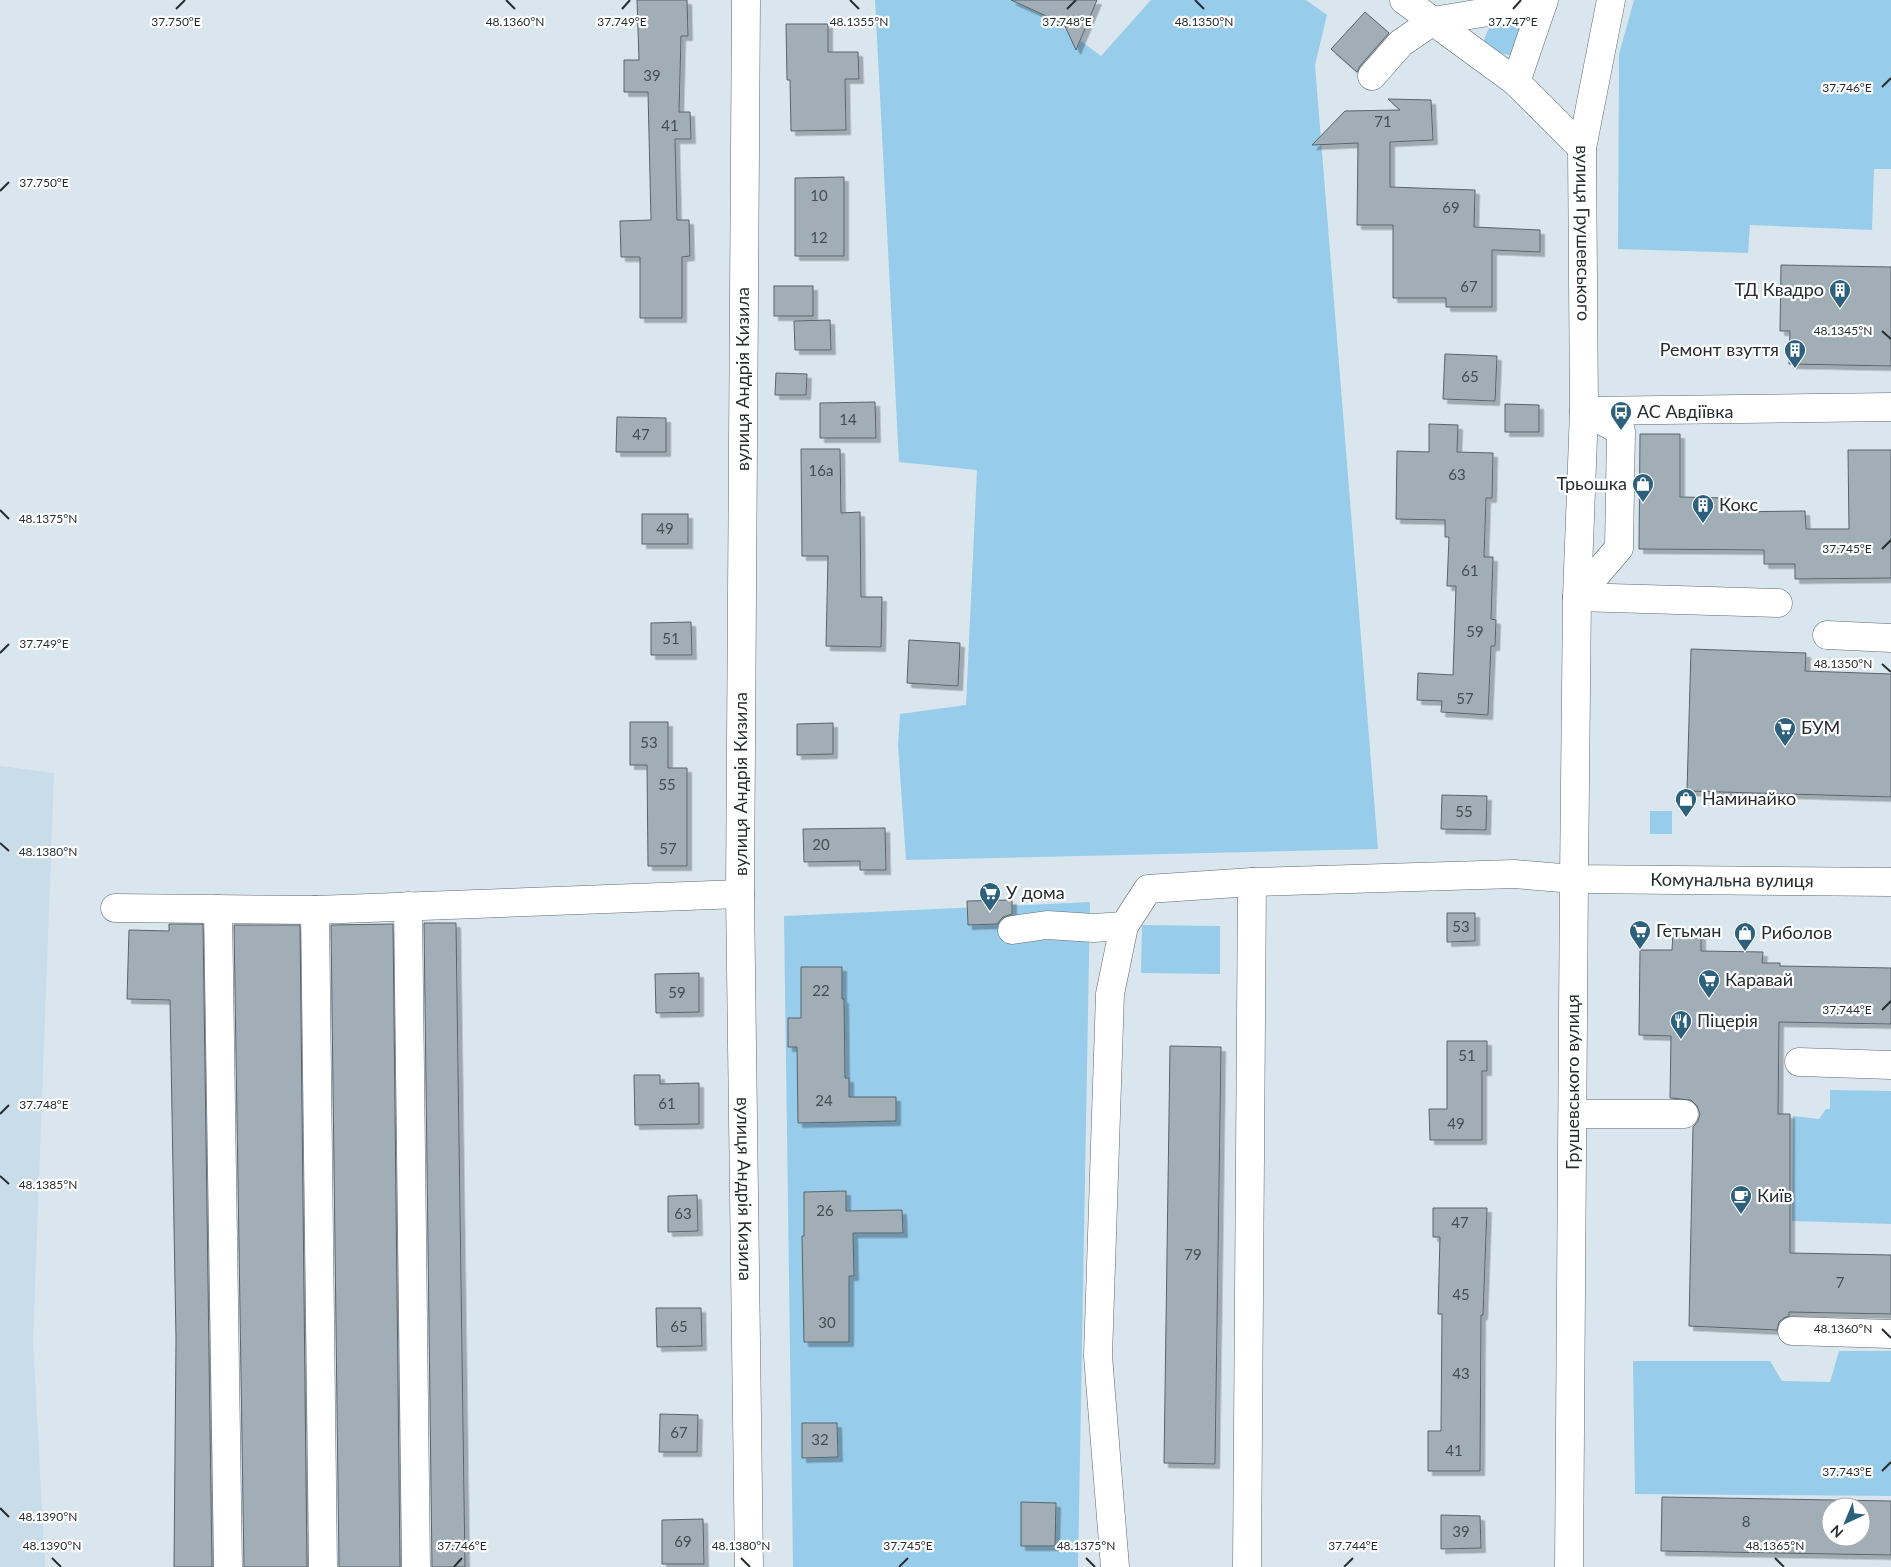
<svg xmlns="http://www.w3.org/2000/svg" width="1891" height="1567" viewBox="0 0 1891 1567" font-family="Lato,sans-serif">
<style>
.built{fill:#c8dce9}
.green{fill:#98cceb}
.building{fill:#a1aeb6;stroke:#58646b;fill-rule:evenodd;filter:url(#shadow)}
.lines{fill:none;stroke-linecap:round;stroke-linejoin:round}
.minor-casing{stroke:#5e6a71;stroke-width:29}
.major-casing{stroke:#5e6a71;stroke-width:29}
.minor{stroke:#fff;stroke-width:28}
.major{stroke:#fff;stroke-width:28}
.ticks{fill:none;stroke:#272c2f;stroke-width:2}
.labels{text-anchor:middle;stroke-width:4.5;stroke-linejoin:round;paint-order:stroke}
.number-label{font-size:15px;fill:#464c51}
.street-label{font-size:18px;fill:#272c2f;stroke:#fff}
.poi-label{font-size:18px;fill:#272c2f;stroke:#fff;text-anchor:start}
.ticks-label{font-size:12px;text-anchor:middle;fill:#272c2f;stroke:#fff;stroke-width:4.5;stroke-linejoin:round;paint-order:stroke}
</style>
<defs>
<filter id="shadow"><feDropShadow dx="4.5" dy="4.5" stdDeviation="0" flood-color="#0004"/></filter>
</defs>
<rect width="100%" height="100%" fill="#d9e6ee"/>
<!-- built -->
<path class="built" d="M 0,766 L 54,773 L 33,1341 L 45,1567 L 0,1567 Z"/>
<!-- green -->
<g class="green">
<path d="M 875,0 L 1026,0 L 1101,56 L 1151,0 L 1306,0 L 1327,15 L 1315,65 L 1378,849 L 906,860 L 898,745 L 900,714 L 966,705 L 977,470 L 899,462 Z"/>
<path d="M 1634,0 L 1891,0 L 1891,169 L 1874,169 L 1872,230 L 1750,225 L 1748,253 L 1618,249 L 1619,54 Z"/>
<path d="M 1521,14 L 1528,36 L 1510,55 L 1502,54 L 1484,41 C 1491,17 1499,19 1521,14 Z"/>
<rect x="1650" y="811" width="22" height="23"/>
<path d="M 1090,902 L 1078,1567 L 793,1567 L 784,916 Z"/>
<path d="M 1142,925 L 1220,926 L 1220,974 L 1141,973 Z"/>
<path d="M 1830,1090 L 1891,1091 L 1891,1224 L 1792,1221 L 1793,1116 L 1819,1119 L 1826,1109 L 1830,1109 Z"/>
<path d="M 1839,1351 L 1891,1351 L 1891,1496 L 1635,1494 L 1633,1361 L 1770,1361 L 1782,1381 L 1830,1382 Z"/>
</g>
<!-- building -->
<g class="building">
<path d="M 637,0 L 687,0 L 688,36 L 681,36 L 679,112 L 690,112 L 691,139 L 675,139 L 677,220 L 689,220 L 690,256 L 682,257 L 682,318 L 640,318 L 640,257 L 621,257 L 620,221 L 651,220 L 648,92 L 624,92 L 624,60 L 639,60 Z"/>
<path d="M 1011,0 L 1097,0 L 1076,50 L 1064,24 Z"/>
<path d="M 1365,12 L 1389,33 L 1360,66 L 1357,72 L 1331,49 Z"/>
<path d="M 786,24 L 828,24 L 828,52 L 858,52 L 859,79 L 845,79 L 846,130 L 791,131 L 790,80 L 787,80 Z"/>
<path d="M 1388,99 L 1431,100 L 1433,140 L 1390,142 L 1390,187 L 1475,190 L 1474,227 L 1540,230 L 1540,252 L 1492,250 L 1492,307 L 1446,307 L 1446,298 L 1393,298 L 1393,225 L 1357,225 L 1358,143 L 1312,145 L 1345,111 L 1400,110 Z"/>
<path d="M 844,177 L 844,256 L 795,256 L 795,178 Z"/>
<path d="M 1781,265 L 1891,267 L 1891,366 L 1789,364 L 1790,331 L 1780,331 Z"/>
<rect x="774" y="286" width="39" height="30"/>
<path d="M 830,320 L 831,350 L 795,350 L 794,321 Z"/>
<path d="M 1445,354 L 1497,356 L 1495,401 L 1443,399 Z"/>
<path d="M 776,373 L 807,374 L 806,395 L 775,395 Z"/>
<path d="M 875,402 L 876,438 L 820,438 L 820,403 Z"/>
<path d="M 1505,404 L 1539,405 L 1539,432 L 1505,432 Z"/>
<path d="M 617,417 L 666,418 L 666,452 L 616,452 Z"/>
<path d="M 1429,424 L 1458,425 L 1457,452 L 1493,453 L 1492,498 L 1486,498 L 1484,557 L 1493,557 L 1491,619 L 1496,620 L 1495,646 L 1491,646 L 1488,715 L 1441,712 L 1442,701 L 1417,700 L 1418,673 L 1453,675 L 1456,586 L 1447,586 L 1449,537 L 1445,537 L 1445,520 L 1396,519 L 1397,451 L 1429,452 Z"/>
<path d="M 1640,434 L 1680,434 L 1680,497 L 1727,498 L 1727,512 L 1805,511 L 1806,529 L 1849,529 L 1848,450 L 1891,450 L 1891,578 L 1795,579 L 1795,564 L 1764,564 L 1764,550 L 1639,549 Z"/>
<path d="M 801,449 L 840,449 L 841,513 L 860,512 L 861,597 L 882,597 L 881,647 L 826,646 L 828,556 L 802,556 Z"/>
<rect x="642" y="514" width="46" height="30"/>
<path d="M 691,622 L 692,655 L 651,655 L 651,623 Z"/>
<path d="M 909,640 L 960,643 L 958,686 L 907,683 Z"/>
<path d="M 1691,649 L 1806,653 L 1805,671 L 1891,674 L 1891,797 L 1687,791 Z"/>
<path d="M 630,722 L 668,722 L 668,768 L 687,768 L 687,866 L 648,866 L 647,765 L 630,765 Z"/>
<path d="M 833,723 L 833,754 L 797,755 L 797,724 Z"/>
<path d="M 1442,795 L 1487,796 L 1486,830 L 1441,829 Z"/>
<path d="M 885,828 L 886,870 L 860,870 L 860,861 L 804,862 L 803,829 Z"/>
<path d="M 1012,900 L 1012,914 L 1003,917 L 997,924 L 968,925 L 967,901 Z"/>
<path d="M 1447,913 L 1475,913 L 1475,941 L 1447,942 Z"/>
<path d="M 424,923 L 456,923 L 465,1567 L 432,1567 Z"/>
<path d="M 169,924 L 203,924 L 212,1567 L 174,1567 L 176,1339 L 170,1000 L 127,999 L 129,930 L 169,931 Z"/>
<path d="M 393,924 L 400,1567 L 339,1567 L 331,925 Z"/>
<path d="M 234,925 L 300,925 L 307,1567 L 244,1567 Z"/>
<path d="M 1673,933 L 1701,933 L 1701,951 L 1763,952 L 1762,963 L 1780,963 L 1780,966 L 1891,968 L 1891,1024 L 1779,1022 L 1778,1114 L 1790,1114 L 1790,1253 L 1891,1255 L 1891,1314 L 1789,1312 L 1789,1316 L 1784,1318 L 1779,1322 L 1777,1330 L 1689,1326 L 1693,1127 L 1698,1121 L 1700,1114 L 1697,1106 L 1691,1100 L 1670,1098 L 1671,1036 L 1639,1035 L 1640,950 L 1672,950 Z"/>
<path d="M 801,967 L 842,967 L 842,999 L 844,999 L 845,1078 L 849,1078 L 849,1097 L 896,1097 L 896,1121 L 798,1123 L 797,1047 L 788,1047 L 788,1018 L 801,1018 Z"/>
<path d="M 699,973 L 699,1012 L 656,1013 L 655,974 Z"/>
<path d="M 1447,1041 L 1487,1041 L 1487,1071 L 1482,1071 L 1482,1140 L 1430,1140 L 1429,1109 L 1447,1109 Z"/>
<path d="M 1170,1046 L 1221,1047 L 1215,1464 L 1164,1463 Z"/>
<path d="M 634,1075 L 660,1075 L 660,1084 L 699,1083 L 699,1124 L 635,1125 Z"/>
<path d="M 846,1191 L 846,1211 L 902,1210 L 903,1233 L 853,1233 L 854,1276 L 849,1276 L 849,1342 L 804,1342 L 802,1236 L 804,1236 L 804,1192 Z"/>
<path d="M 697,1195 L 698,1231 L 668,1232 L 668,1196 Z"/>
<path d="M 1433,1208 L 1487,1208 L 1483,1315 L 1481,1315 L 1480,1471 L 1428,1471 L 1428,1431 L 1441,1431 L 1442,1314 L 1438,1314 L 1440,1237 L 1433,1237 Z"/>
<path d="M 656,1308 L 701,1308 L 702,1346 L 657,1347 Z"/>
<path d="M 660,1414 L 698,1415 L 697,1452 L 659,1452 Z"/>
<path d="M 802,1423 L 837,1423 L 838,1457 L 802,1458 Z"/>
<path d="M 1662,1497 L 1891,1501 L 1891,1555 L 1661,1551 ZM 1831,1507 L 1861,1507 L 1861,1537 L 1831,1537 Z"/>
<path d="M 1021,1502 L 1056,1503 L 1055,1546 L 1021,1546 Z"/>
<path d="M 1441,1515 L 1480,1516 L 1481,1548 L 1441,1549 Z"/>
<path d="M 703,1519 L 704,1564 L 662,1564 L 662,1520 Z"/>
</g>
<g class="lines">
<!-- minor casing -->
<g class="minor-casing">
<g id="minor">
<path id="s1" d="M 746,0 L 740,894 L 749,1567"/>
<path d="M 1404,0 L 1516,82 L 1582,148"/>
<path d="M 1372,76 L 1401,43 L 1433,21 L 1543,3"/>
<path d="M 1516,82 L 1544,0"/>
<path d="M 1584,411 L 1891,407"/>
<path d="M 1577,597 L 1619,548 L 1621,431 L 1586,412"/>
<path d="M 1577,597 L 1778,603"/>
<path d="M 1827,635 L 1891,638"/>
<path d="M 408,906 L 416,1567"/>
<path d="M 115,908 L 315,910 L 740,894"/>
<path d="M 218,909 L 228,1567"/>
<path d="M 315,910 L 323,1567"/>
<path d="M 1012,930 L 1047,925 L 1094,928 L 1124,926"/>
<path d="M 1799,1062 L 1891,1065"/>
<path d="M 1573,1114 L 1684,1114"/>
<path d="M 1792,1331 L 1891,1334"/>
<path d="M 1115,1567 L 1098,1356 L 1110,994 L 1124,926 L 1148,889 L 1252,882 L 1514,874 L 1574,879 L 1569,1567"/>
<path d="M 1247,1567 L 1252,882"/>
</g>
</g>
<!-- major casing -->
<g class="major-casing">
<g id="major">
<path id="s2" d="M 1611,0 L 1582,148 L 1584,411 L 1577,597 L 1574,879 L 1891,882"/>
</g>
</g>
<!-- minor -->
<use href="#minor" class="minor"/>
<!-- major -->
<use href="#major" class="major"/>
</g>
<!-- ticks -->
<path class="ticks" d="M 506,0 L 515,9M 850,0 L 859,9M 1195,0 L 1204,9M 176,9 L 185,0M 622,9 L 630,0M 1067,9 L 1076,0M 1513,9 L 1521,0M 1882,87 L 1891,78M 0,191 L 9,182M 1882,331 L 1891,339M 0,510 L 9,519M 1882,549 L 1891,540M 0,653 L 9,644M 1882,664 L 1891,672M 0,843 L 9,851M 1882,1010 L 1891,1001M 0,1114 L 9,1105M 0,1176 L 9,1184M 1882,1329 L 1891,1338M 1882,1471 L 1891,1462M 0,1508 L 9,1517M 52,1558 L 61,1567M 741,1558 L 750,1567M 1086,1558 L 1095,1567M 1775,1558 L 1784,1567M 454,1567 L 462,1558M 899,1567 L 908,1558M 1344,1567 L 1353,1558"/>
<!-- icons -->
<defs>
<g id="building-pin" transform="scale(1.125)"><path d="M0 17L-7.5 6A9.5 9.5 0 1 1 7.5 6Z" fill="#2d607d" stroke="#fff"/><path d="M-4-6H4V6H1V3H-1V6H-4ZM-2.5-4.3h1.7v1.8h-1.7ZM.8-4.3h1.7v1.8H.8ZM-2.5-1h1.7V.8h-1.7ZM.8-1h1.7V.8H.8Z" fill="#fff"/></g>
<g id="bus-pin" transform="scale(1.125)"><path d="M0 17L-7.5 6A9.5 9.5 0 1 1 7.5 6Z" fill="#2d607d" stroke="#fff"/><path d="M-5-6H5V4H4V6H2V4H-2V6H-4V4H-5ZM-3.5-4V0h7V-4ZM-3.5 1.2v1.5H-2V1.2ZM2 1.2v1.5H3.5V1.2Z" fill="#fff"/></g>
<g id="shop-pin" transform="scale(1.125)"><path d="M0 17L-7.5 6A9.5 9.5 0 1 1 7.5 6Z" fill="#2d607d" stroke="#fff"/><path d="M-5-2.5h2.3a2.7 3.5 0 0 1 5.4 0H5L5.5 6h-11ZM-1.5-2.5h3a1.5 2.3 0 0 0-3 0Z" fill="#fff"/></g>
<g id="supermarket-pin" transform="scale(1.125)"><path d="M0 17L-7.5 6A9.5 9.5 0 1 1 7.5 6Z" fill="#2d607d" stroke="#fff"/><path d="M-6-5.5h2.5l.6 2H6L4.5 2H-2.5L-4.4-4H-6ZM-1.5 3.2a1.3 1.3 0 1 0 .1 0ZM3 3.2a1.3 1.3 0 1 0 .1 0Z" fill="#fff"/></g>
<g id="restaurant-pin" transform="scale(1.125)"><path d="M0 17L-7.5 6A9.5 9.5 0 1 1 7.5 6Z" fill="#2d607d" stroke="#fff"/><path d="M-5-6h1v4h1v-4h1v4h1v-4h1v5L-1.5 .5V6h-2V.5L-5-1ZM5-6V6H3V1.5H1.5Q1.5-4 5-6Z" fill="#fff"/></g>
<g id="cafe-pin" transform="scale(1.125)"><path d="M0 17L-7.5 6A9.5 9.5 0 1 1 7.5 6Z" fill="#2d607d" stroke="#fff"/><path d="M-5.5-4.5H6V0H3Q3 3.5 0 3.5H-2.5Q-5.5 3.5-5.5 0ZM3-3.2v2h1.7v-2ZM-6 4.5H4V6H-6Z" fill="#fff"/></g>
</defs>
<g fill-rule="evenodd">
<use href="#building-pin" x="1840" y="290"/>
<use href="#building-pin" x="1795" y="350"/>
<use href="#bus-pin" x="1621" y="412"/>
<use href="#shop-pin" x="1643" y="484"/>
<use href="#building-pin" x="1703" y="505"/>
<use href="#supermarket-pin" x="1785" y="728"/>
<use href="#shop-pin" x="1686" y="799"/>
<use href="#supermarket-pin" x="990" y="893"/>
<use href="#supermarket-pin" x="1640" y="931"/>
<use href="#shop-pin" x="1745" y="933"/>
<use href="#supermarket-pin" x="1709" y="980"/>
<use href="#restaurant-pin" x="1681" y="1021"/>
<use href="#cafe-pin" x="1741" y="1196"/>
</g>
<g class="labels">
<!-- number labels -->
<g class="number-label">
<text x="652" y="81">39</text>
<text x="1383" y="127">71</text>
<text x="670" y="131">41</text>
<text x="819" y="201">10</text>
<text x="1451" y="213">69</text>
<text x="819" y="243">12</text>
<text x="1469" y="292">67</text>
<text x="1470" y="382">65</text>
<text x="848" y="425">14</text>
<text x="641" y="440">47</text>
<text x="821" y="476">16а</text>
<text x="1457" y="480">63</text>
<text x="665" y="534">49</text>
<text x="1470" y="576">61</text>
<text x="1475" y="637">59</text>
<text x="671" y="644">51</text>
<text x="1465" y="704">57</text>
<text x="649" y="748">53</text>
<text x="667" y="790">55</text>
<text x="1464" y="817">55</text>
<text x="821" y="850">20</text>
<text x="668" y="854">57</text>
<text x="1461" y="932">53</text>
<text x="821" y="996">22</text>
<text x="677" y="998">59</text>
<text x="1467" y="1061">51</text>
<text x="824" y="1106">24</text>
<text x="667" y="1109">61</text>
<text x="1456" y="1129">49</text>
<text x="825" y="1216">26</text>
<text x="683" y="1219">63</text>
<text x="1460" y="1228">47</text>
<text x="1193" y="1260">79</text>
<text x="1840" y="1288">7</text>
<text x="1461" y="1300">45</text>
<text x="827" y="1328">30</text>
<text x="679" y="1332">65</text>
<text x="1461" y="1379">43</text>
<text x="679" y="1438">67</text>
<text x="820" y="1445">32</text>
<text x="1454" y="1456">41</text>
<text x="1746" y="1527">8</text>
<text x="1461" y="1537">39</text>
<text x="683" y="1547">69</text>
</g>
<!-- street labels -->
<g class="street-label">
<text dy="6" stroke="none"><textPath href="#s2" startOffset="236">вулиця Грушевського</textPath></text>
<text transform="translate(743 379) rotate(-90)" y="6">вулиця Андрія Кизила</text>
<text transform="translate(741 784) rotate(-90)" y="6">вулиця Андрія Кизила</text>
<text dy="6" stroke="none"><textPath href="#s2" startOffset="1040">Комунальна вулиця</textPath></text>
<text transform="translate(1573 1082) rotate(-90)" y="6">Грушевського вулиця</text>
<text dy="6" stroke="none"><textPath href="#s1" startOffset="1189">вулиця Андрія Кизила</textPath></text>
</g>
<!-- poi labels -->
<g class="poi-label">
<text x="1824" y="296" text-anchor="end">ТД Квадро</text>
<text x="1779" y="356" text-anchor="end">Ремонт взуття</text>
<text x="1637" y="418">АС Авдіївка</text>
<text x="1627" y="490" text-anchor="end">Трьошка</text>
<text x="1719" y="511">Кокс</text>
<text x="1801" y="734">БУМ</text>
<text x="1702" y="805">Наминайко</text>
<text x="1006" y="899">У дома</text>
<text x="1656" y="937">Гетьман</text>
<text x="1761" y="939">Риболов</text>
<text x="1725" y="986">Каравай</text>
<text x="1697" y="1027">Піцерія</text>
<text x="1757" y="1202">Київ</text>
</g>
</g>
<g class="ticks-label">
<text x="515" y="26">48.1360°N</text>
<text x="859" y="26">48.1355°N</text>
<text x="1204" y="26">48.1350°N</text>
<text x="176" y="26">37.750°E</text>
<text x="622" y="26">37.749°E</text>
<text x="1067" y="26">37.748°E</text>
<text x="1513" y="26">37.747°E</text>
<text x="1847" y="92">37.746°E</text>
<text x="44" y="187">37.750°E</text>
<text x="1843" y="335">48.1345°N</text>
<text x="48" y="523">48.1375°N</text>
<text x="1847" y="553">37.745°E</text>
<text x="44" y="648">37.749°E</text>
<text x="1843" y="668">48.1350°N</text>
<text x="48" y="856">48.1380°N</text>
<text x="1847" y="1014">37.744°E</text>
<text x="44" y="1109">37.748°E</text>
<text x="48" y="1189">48.1385°N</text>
<text x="1843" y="1333">48.1360°N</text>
<text x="1847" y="1476">37.743°E</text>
<text x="48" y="1521">48.1390°N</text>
<text x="462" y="1550">37.746°E</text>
<text x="908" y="1550">37.745°E</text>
<text x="1353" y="1550">37.744°E</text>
<text x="52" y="1550">48.1390°N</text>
<text x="741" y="1550">48.1380°N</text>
<text x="1086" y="1550">48.1375°N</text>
<text x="1775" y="1550">48.1365°N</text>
</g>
<!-- north arrow -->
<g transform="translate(1846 1522) rotate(224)"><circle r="24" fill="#ffffff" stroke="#a9abac"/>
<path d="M0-4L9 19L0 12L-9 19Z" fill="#2d607d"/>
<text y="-8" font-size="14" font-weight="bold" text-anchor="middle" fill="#272c2f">N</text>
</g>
</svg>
